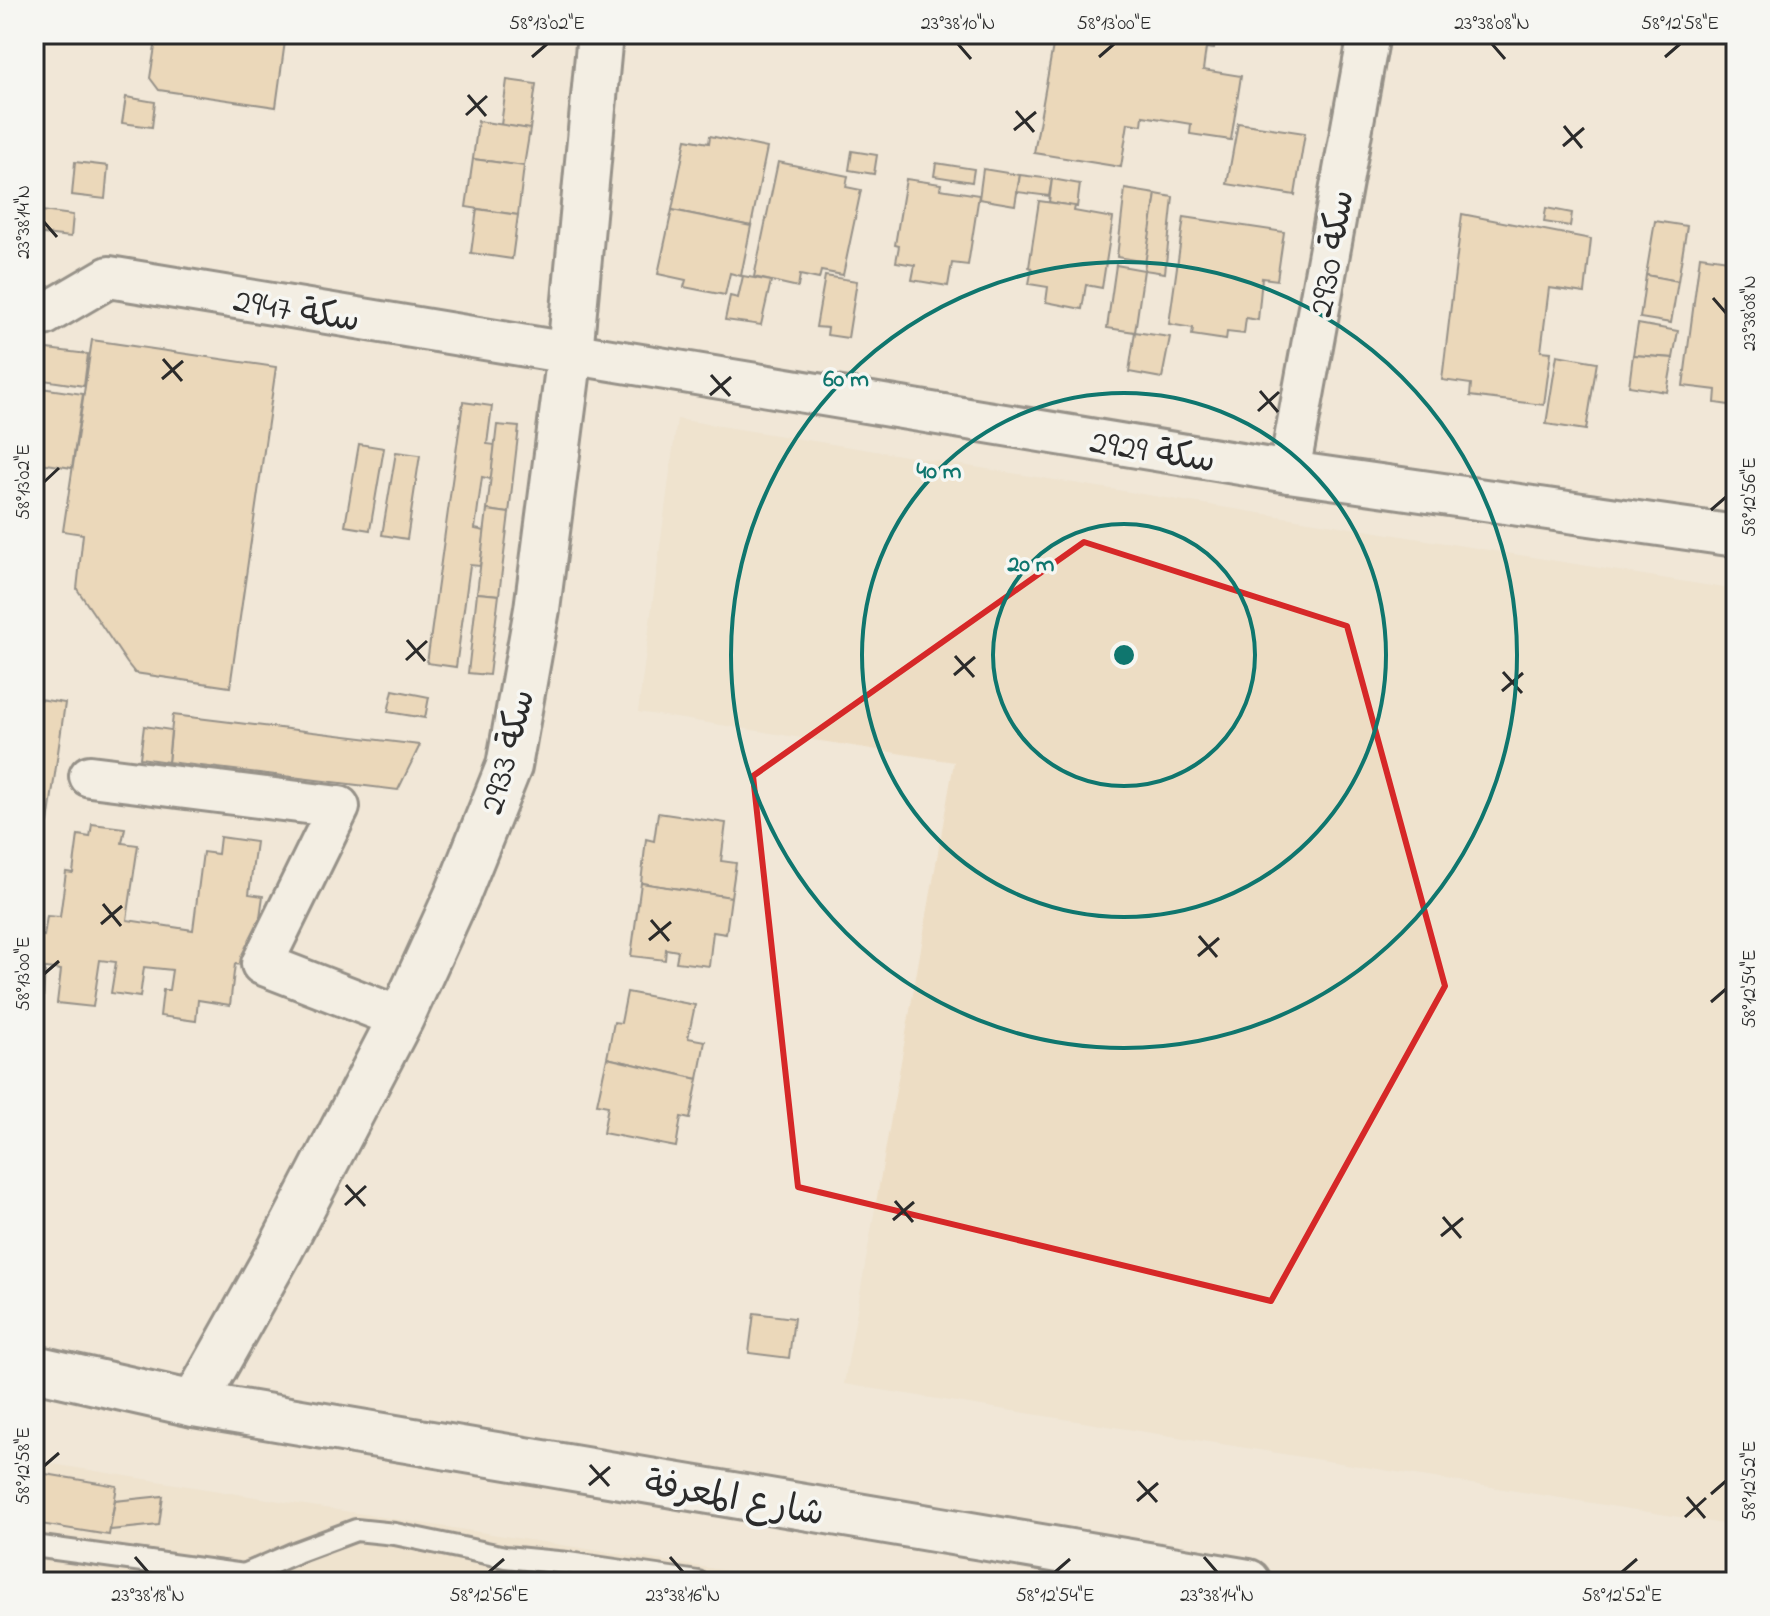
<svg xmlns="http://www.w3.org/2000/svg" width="1770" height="1616" viewBox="0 0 1770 1616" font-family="'Indie Flower','Playpen Sans Arabic',sans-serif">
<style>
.built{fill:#edddc4}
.building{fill:#e5c597;stroke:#2b2b2b;stroke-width:2}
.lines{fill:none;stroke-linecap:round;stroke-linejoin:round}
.lane-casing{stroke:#2b2b2b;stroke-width:26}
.street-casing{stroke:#2b2b2b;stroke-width:46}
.secondary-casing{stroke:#2b2b2b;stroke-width:50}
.lane{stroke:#f6f6f2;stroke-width:20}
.street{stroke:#f6f6f2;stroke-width:40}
.secondary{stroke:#f6f6f2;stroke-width:44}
.marked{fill:none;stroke:#d62828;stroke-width:6;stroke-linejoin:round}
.ticks{fill:none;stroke:#2b2b2b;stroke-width:3}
.ring{fill:none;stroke:#0f766e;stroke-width:4}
.labels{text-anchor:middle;stroke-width:7;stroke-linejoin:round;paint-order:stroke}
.street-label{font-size:36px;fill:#2b2b2b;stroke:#f6f6f2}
.centre{fill:#0f766e;stroke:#f6f6f2;stroke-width:4}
.ring-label{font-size:24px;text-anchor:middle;font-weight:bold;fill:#0f766e;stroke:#f6f6f2;stroke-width:7;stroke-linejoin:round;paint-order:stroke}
.neatline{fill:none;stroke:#2b2b2b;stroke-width:3}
.ticks-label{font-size:20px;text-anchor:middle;fill:#2b2b2b}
</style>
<rect width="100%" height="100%" fill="#f1e7d7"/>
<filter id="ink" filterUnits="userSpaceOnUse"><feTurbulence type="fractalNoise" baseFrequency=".0125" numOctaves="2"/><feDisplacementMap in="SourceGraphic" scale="16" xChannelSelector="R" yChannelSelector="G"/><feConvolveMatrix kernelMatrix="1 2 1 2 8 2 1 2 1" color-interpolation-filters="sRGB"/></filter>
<g filter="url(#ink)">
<!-- built -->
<g class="built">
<path d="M 677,419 L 1736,590 L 1736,1526 L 844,1384 L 954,762 L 638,712 Z"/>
<path d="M 34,1461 L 286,1502 L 799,1582 L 34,1582 Z"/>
</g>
<!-- building -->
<g class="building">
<path d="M 157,34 L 286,34 L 276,107 L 159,90 L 150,78 Z"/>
<path d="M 1055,34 L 1216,34 L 1214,49 L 1206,48 L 1203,70 L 1241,76 L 1231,140 L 1190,134 L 1191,124 L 1143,116 L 1142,125 L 1128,123 L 1121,167 L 1034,153 Z"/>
<path d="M 507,80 L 536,84 L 530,129 L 501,125 Z"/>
<path d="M 126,97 L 155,102 L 152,127 L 122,123 Z"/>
<path d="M 478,121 L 530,129 L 524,166 L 473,159 Z"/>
<path d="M 1238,123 L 1305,133 L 1295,195 L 1227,184 Z"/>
<path d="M 710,136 L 767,148 L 751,226 L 672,210 L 686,139 L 709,143 Z"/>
<path d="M 852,151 L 877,155 L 874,174 L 849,170 Z"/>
<path d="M 473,159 L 524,166 L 518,215 L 466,207 Z"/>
<path d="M 75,162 L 108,166 L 105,199 L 72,195 Z"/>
<path d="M 778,162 L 848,176 L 846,187 L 861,190 L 843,275 L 821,271 L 819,279 L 800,275 L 798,287 L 754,277 Z"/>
<path d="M 936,163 L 974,169 L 972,182 L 934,176 Z"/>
<path d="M 983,169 L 1020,175 L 1015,205 L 979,199 Z"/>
<path d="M 1020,175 L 1052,179 L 1049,196 L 1017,192 Z"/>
<path d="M 906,179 L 941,184 L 940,189 L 979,195 L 968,265 L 952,263 L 948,286 L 912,280 L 915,265 L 896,262 L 899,246 L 895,245 Z"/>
<path d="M 1052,179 L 1080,184 L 1077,207 L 1049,202 Z"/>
<path d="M 1125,189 L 1156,194 L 1146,262 L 1117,257 Z"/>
<path d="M 1156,194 L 1173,197 L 1165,273 L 1144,270 Z"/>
<path d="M 1039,201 L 1075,206 L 1074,211 L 1113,218 L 1102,288 L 1086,285 L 1082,309 L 1046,302 L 1048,287 L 1029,284 L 1032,268 L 1029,267 Z"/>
<path d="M 1546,208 L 1572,213 L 1570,226 L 1544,222 Z"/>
<path d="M 477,209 L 518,215 L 512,259 L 471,253 Z"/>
<path d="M 34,210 L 73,215 L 71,237 L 34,233 Z"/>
<path d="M 672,210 L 751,226 L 741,276 L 730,273 L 725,295 L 684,287 L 686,280 L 658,274 Z"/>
<path d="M 1462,214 L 1591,239 L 1585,293 L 1549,288 L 1541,351 L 1551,352 L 1544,405 L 1470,396 L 1471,384 L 1442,380 Z"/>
<path d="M 1184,217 L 1284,232 L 1277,280 L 1262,278 L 1258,320 L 1246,318 L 1244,334 L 1227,332 L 1226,340 L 1192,335 L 1193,328 L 1169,324 Z"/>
<path d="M 1655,221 L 1687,226 L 1678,281 L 1646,275 Z"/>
<path d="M 1700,256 L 1736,261 L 1736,406 L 1715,403 L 1716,390 L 1683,386 Z"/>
<path d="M 1116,265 L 1144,270 L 1135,332 L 1107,328 Z"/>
<path d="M 1646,275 L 1678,281 L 1671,323 L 1640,318 Z"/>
<path d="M 743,276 L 771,281 L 761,325 L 725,320 L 730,296 L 738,298 Z"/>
<path d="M 825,276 L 857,281 L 848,338 L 827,335 L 828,328 L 816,327 Z"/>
<path d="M 1638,324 L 1678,331 L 1673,358 L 1633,355 Z"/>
<path d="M 1135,332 L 1170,337 L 1162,378 L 1129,372 Z"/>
<path d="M 92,340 L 276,367 L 230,687 L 135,673 L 127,663 L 77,589 L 83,534 L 63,531 Z"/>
<path d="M 47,349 L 88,354 L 84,386 L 43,380 Z"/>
<path d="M 1557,355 L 1597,362 L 1586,430 L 1546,424 Z"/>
<path d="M 1633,355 L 1673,358 L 1667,392 L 1629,386 Z"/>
<path d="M 41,388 L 83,394 L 72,468 L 34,462 L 34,436 Z"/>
<path d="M 463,402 L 492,406 L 487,444 L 495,445 L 491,479 L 482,477 L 475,529 L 485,531 L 480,566 L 470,565 L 456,667 L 427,663 Z"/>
<path d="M 497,425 L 519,427 L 509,513 L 487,510 Z"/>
<path d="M 359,444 L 384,448 L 370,530 L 345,526 Z"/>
<path d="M 396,452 L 420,455 L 407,539 L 382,535 Z"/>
<path d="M 487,510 L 509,513 L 499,595 L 477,593 Z"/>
<path d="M 477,593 L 499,595 L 489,675 L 468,673 Z"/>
<path d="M 393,690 L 429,697 L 425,718 L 388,712 Z"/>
<path d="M 39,699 L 65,703 L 48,823 L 34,821 L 34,732 Z"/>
<path d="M 173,715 L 420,745 L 398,790 L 168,762 Z"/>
<path d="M 144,726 L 171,730 L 168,762 L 140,758 Z"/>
<path d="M 658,813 L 726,823 L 721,861 L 736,863 L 731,897 L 641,883 L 646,839 L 654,841 Z"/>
<path d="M 92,824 L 125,828 L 122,843 L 138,845 L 127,920 L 193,930 L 203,852 L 218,854 L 220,837 L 256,842 L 249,894 L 263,896 L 253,967 L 235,964 L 230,1005 L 198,1000 L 196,1021 L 160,1016 L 163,990 L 169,990 L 172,970 L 144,967 L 140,997 L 111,993 L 116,962 L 100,960 L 93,1007 L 57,1003 L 61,970 L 39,967 L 41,957 L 34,956 L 34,934 L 44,936 L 47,916 L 60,917 L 66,872 L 73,873 L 78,835 L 90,837 Z"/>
<path d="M 641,883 L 731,897 L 726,934 L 713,932 L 709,966 L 676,962 L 678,951 L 666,949 L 665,960 L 631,956 Z"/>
<path d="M 34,967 L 45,968 L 43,1003 L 34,1002 Z"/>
<path d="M 627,992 L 695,1005 L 688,1038 L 705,1041 L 698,1079 L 607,1058 L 614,1022 L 621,1023 Z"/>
<path d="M 607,1058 L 698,1079 L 690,1119 L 681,1117 L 676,1147 L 603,1133 L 608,1106 L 597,1104 Z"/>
<path d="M 754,1313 L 794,1318 L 789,1358 L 749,1353 Z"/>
<path d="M 34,1472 L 117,1486 L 109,1535 L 34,1523 Z"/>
<path d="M 163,1496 L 159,1525 L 110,1530 L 115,1501 Z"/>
</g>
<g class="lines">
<!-- lane casing -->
<g class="lane-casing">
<g id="lane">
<path d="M 34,1546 L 244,1575 L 241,1582"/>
<path d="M 244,1575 L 297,1552 L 356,1530 L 395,1534 L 505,1557 L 568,1563 L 698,1582"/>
</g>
</g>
<!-- street casing -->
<g class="street-casing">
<g id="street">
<path d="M 34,314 L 44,315 L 109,277 L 1289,472 L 1736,536"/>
<path d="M 1289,472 L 1369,34"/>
<path d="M 90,776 L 339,807 L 262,964 L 401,1018"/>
</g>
</g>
<!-- secondary casing -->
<g class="secondary-casing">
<g id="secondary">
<path d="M 34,1368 L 194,1404 L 1248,1582"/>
<path d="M 194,1404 L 279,1252 L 401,1018 L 458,893 L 509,766 L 537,609 L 570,353 L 600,34"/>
</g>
</g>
<!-- lane -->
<use href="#lane" class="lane"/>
<!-- street -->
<use href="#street" class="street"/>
<!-- secondary -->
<use href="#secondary" class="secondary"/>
</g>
</g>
<!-- marked area -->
<path d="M0 0H1770V1616H0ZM 1084,542 L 1347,626 L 1445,986 L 1271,1301 L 798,1187 L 753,776 Z" fill="#f1e7d7" fill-opacity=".55" fill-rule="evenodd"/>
<path class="marked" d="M 1084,542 L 1347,626 L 1445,986 L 1271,1301 L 798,1187 L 753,776 Z"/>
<!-- ticks -->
<path class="ticks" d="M 958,44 L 971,59M 1492,44 L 1505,59M 532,57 L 547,44M 1099,57 L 1114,44M 1665,57 L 1680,44M 468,95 L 486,116M 1016,111 L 1034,132M 466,115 L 487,96M 1564,126 L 1582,148M 1014,130 L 1036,112M 1563,146 L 1584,128M 44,222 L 57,237M 1713,298 L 1726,313M 163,359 L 182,381M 711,375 L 730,396M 162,379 L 183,361M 1260,391 L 1278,412M 710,395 L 731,377M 1258,411 L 1279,392M 44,482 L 59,468M 1711,510 L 1726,497M 407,640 L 425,661M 955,656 L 974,677M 406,660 L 427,641M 1503,672 L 1522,693M 954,675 L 975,657M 1502,691 L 1523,673M 103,904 L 121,926M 651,920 L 669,941M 101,924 L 122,906M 1199,936 L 1217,957M 649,940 L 671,922M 1198,956 L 1219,938M 44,974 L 59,961M 1711,1002 L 1726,989M 346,1185 L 365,1206M 895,1201 L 913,1222M 345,1205 L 366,1186M 1443,1217 L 1461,1238M 893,1220 L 914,1202M 1441,1236 L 1463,1218M 590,1465 L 609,1486M 44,1466 L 59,1453M 1138,1481 L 1157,1502M 589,1485 L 610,1467M 1711,1494 L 1726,1481M 1687,1497 L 1705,1518M 1137,1501 L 1158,1483M 1685,1517 L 1706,1498M 135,1557 L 148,1572M 670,1557 L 683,1572M 1204,1557 L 1217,1572M 489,1572 L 504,1559M 1055,1572 L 1070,1559M 1622,1572 L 1637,1559"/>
<!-- distance rings -->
<g class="ring">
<circle cx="1124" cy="655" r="131"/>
<circle cx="1124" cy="655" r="262"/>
<circle cx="1124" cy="655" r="393"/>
</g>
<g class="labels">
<!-- street labels -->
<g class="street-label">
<text transform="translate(1329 253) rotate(-80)" y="13">سكة 2930</text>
<text transform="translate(297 308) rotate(9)" y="13">سكة 2947</text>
<text transform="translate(1153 449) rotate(9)" y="13">سكة 2929</text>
<text transform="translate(505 751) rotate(-75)" y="13">سكة 2933</text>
<text transform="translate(735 1496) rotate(10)" y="13">شارع المعرفة</text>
</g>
</g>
<circle cx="1124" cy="655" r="12" class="centre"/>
<g class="ring-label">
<text x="846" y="386">60 m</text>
<text x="939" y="478">40 m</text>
<text x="1031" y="571">20 m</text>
</g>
<!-- margin -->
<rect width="1770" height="1616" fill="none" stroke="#f6f6f2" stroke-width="88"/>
<rect x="44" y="44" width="1682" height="1528" class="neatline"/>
<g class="ticks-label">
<text x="547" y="29">58°13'02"E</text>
<text x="958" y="29">23°38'10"N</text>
<text x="1114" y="29">58°13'00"E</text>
<text x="1492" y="29">23°38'08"N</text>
<text x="1680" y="29">58°12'58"E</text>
<text transform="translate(22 222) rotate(-90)" y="7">23°38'14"N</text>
<text transform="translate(1748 313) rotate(-90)" y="7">23°38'08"N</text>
<text transform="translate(22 482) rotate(-90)" y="7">58°13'02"E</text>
<text transform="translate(1748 497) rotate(-90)" y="7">58°12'56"E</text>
<text transform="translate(22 974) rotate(-90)" y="7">58°13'00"E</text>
<text transform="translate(1748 989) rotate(-90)" y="7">58°12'54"E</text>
<text transform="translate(22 1466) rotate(-90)" y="7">58°12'58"E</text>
<text transform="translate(1748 1481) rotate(-90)" y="7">58°12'52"E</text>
<text x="148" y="1601">23°38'18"N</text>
<text x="489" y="1601">58°12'56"E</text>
<text x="683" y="1601">23°38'16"N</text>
<text x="1055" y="1601">58°12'54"E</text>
<text x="1217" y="1601">23°38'14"N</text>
<text x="1622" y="1601">58°12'52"E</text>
</g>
</svg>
